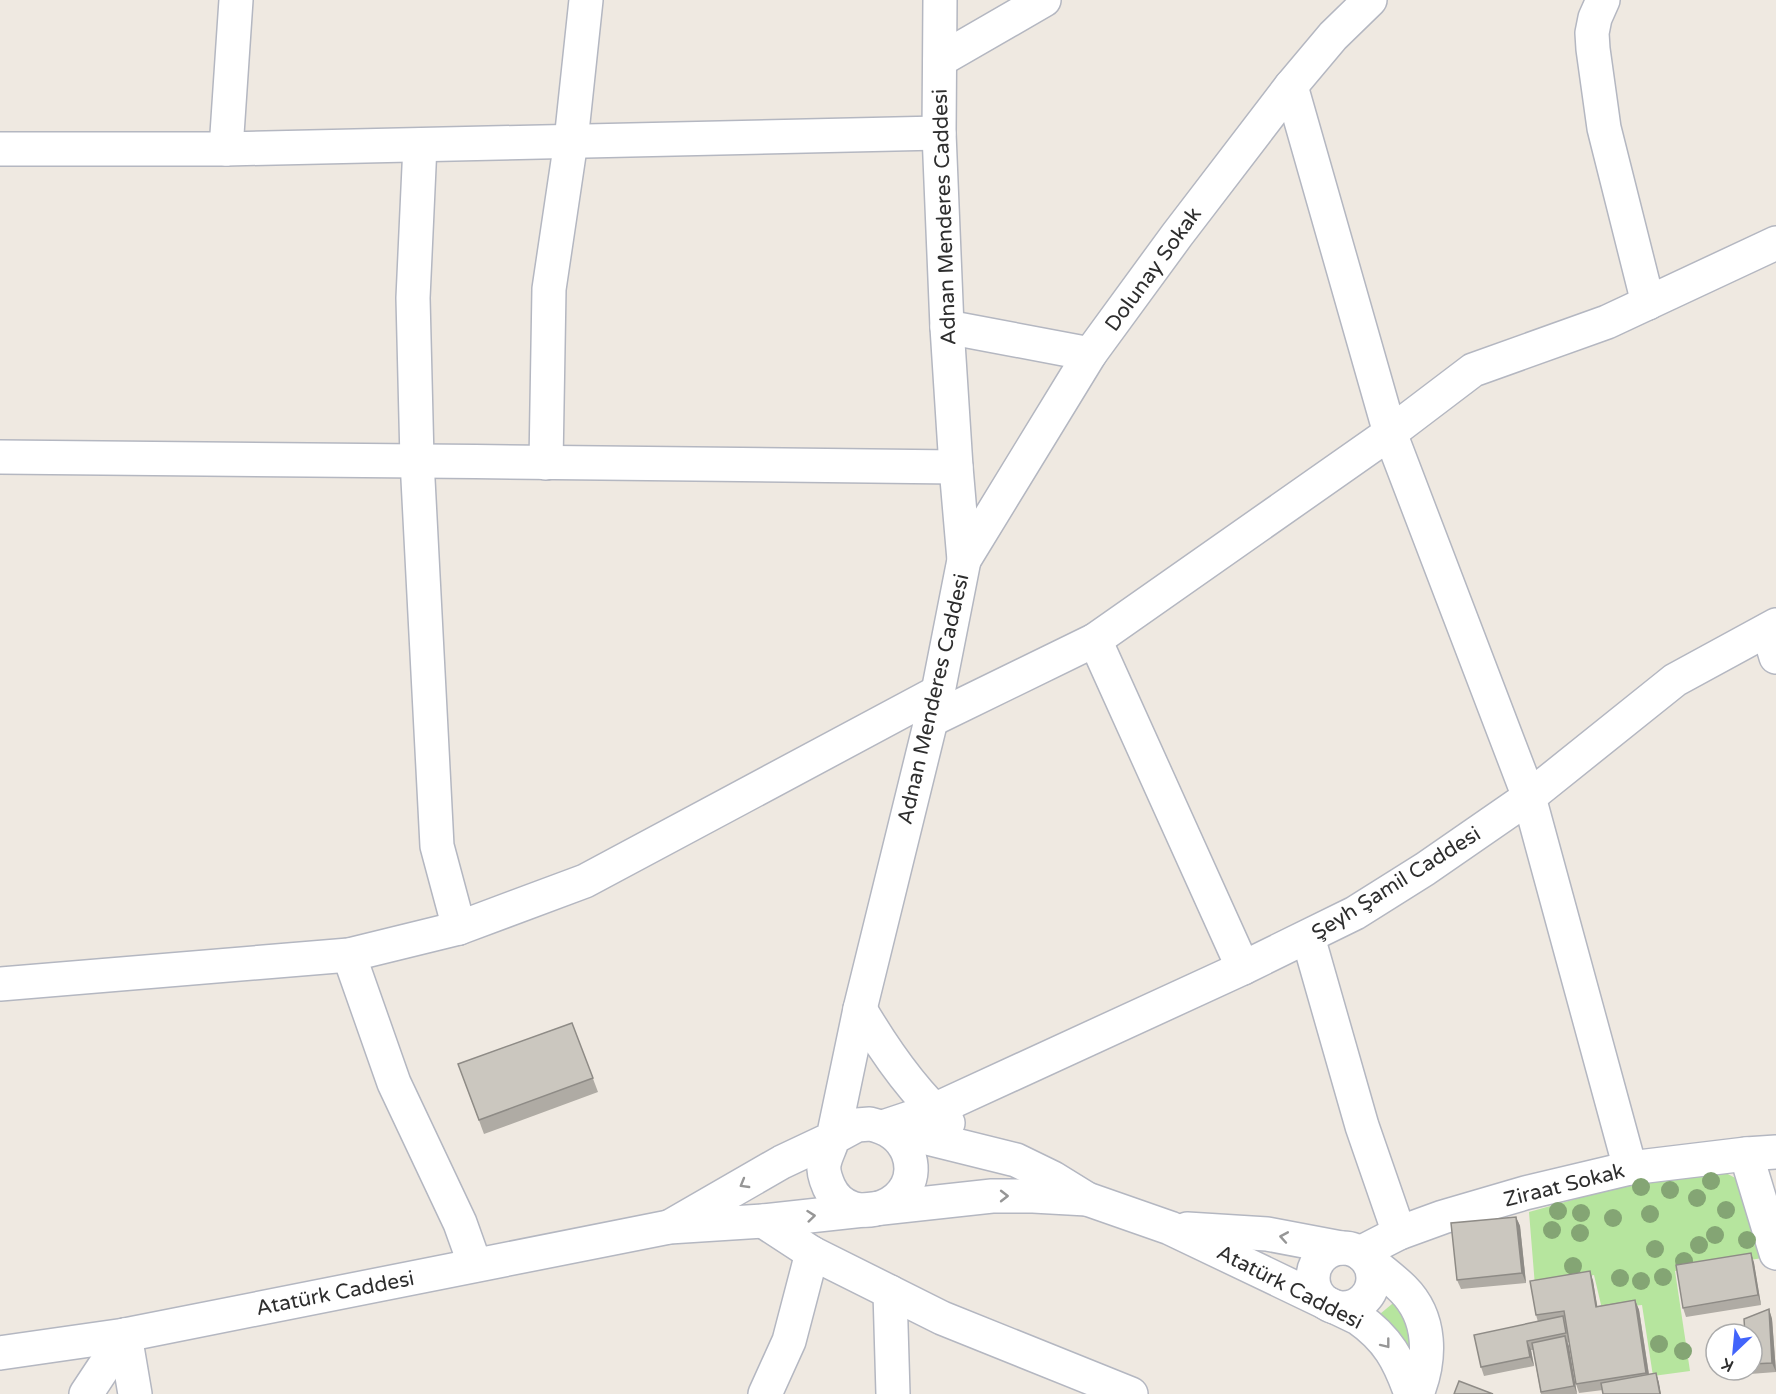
<svg xmlns="http://www.w3.org/2000/svg" width="1776" height="1394" viewBox="0 0 1776 1394" font-family="'Varela Round',sans-serif">
<style>
.green{fill:#b6e59e}
.lines{fill:none;stroke-linecap:round;stroke-linejoin:round}
.minor-casing{stroke:#b4b7c1;stroke-width:36}
.minor{stroke:#fff;stroke-width:33}
.tree{fill:#84a574}
.wall{fill:#afaba4}
.shaded-wall{fill:#8e8b86}
.building{fill:#cbc7bf;stroke:#8e8b86;stroke-width:1.5}
.oneway{stroke:#969696}
.labels{text-anchor:middle;stroke-width:4.5;stroke-linejoin:round;paint-order:stroke}
.street-label{font-size:21px;fill:#2e2e2e;stroke:#fff}
</style>
<rect width="100%" height="100%" fill="#efe9e1"/>
<!-- green -->
<g class="green">
<path d="M 1726,1173 L 1739,1180 L 1763,1258 L 1675,1271 L 1690,1371 L 1653,1376 L 1642,1305 L 1602,1309 L 1594,1275 L 1535,1286 L 1529,1212 L 1658,1176 Z"/>
<path d="M 1398,1299 L 1419,1359 L 1380,1314 Z"/>
</g>
<g class="lines">
<!-- minor casing -->
<g class="minor-casing">
<g id="minor">
<path d="M 1603,0 L 1595,18 L 1592,33 L 1593,49 L 1604,128 L 1648,303"/>
<path d="M 940,60 L 1044,0"/>
<path d="M 1291,86 L 1390,433 L 1529,797 L 1630,1168"/>
<path d="M 420,145 L 413,298 L 417,460 L 437,846 L 459,928"/>
<path d="M 0,149 L 226,149 L 939,133"/>
<path d="M 226,149 L 236,0"/>
<path d="M 947,327 L 1090,354"/>
<path d="M 0,457 C 319,459 637,464 956,467"/>
<path d="M 546,463 L 549,289 L 571,141 L 586,0"/>
<path d="M 964,560 L 1090,354 L 1177,235 L 1291,86 L 1333,36 L 1370,0"/>
<path d="M 1768,630 L 1776,657"/>
<path d="M 1095,640 L 1243,968"/>
<path d="M 929,721 L 1095,640 L 1390,433 L 1473,370 L 1607,322 L 1776,243"/>
<path d="M 1308,937 L 1362,1126 L 1399,1233"/>
<path d="M 349,955 L 394,1083 L 460,1223 L 475,1265"/>
<path d="M 0,984 L 349,955 L 459,928 L 585,881 L 938,692"/>
<path d="M 860,1009 C 884,1050 912,1091 948,1123"/>
<path d="M 870,1124 C 888,1128 901,1136 908,1153 C 927,1203 851,1234 829,1187 C 826,1180 823,1172 824,1165 C 825,1156 831,1147 833,1138 L 857,1125 Z"/>
<path d="M 883,1127 L 934,1110 L 1243,968 L 1355,913 L 1425,869 L 1529,797 L 1675,680 L 1776,625"/>
<path d="M 883,1127 L 1016,1160 L 1053,1178 L 1087,1199 L 1170,1228 L 1358,1318 C 1388,1339 1399,1360 1411,1394"/>
<path d="M 1746,1154 L 1776,1253"/>
<path d="M 763,1221 L 812,1253 L 942,1318 L 1131,1394"/>
<path d="M 669,1227 L 782,1162 L 833,1138 L 860,1009 L 938,692 L 964,560 L 956,467 L 947,327 L 939,133 L 940,0"/>
<path d="M 1187,1229 L 1267,1234 L 1341,1248"/>
<circle cx="1343" cy="1278" r="30"/>
<path d="M 890,1292 L 893,1394"/>
<path d="M 125,1335 L 135,1394"/>
<path d="M 0,1353 L 125,1335 L 669,1227 L 763,1221 L 992,1196 L 1033,1196 L 1087,1199"/>
<path d="M 86,1394 L 125,1335"/>
<path d="M 765,1394 L 789,1341 L 812,1253"/>
<path d="M 1417,1394 C 1431,1359 1432,1318 1403,1289 C 1390,1276 1374,1265 1360,1253 L 1399,1233 L 1443,1217 L 1525,1193 L 1630,1168 L 1746,1154 L 1776,1152"/>
</g>
</g>
<!-- minor -->
<use href="#minor" class="minor"/>
</g>
<!-- trees -->
<g class="tree">
<circle cx="1711" cy="1181" r="9"/>
<circle cx="1641" cy="1187" r="9"/>
<circle cx="1670" cy="1190" r="9"/>
<circle cx="1697" cy="1198" r="9"/>
<circle cx="1726" cy="1210" r="9"/>
<circle cx="1558" cy="1211" r="9"/>
<circle cx="1581" cy="1213" r="9"/>
<circle cx="1650" cy="1214" r="9"/>
<circle cx="1613" cy="1218" r="9"/>
<circle cx="1552" cy="1230" r="9"/>
<circle cx="1580" cy="1233" r="9"/>
<circle cx="1715" cy="1235" r="9"/>
<circle cx="1747" cy="1240" r="9"/>
<circle cx="1699" cy="1245" r="9"/>
<circle cx="1655" cy="1249" r="9"/>
<circle cx="1684" cy="1261" r="9"/>
<circle cx="1573" cy="1266" r="9"/>
<circle cx="1663" cy="1277" r="9"/>
<circle cx="1620" cy="1278" r="9"/>
<circle cx="1641" cy="1281" r="9"/>
<circle cx="1659" cy="1344" r="9"/>
<circle cx="1683" cy="1351" r="9"/>
</g>
<!-- wall -->
<g class="wall">
<path d="M 572,1023 L 598,1092 L 484,1134 L 458,1064 Z"/>
<path d="M 1516,1217 L 1520,1226 L 1526,1283 L 1461,1289 L 1457,1280 Z"/>
<path d="M 1751,1253 L 1754,1263 L 1761,1305 L 1686,1317 L 1683,1308 Z"/>
<path d="M 1590,1271 L 1593,1281 L 1597,1306 L 1635,1300 L 1639,1310 L 1649,1374 L 1656,1373 L 1659,1383 L 1579,1393 L 1576,1384 L 1569,1342 L 1567,1343 L 1577,1394 L 1541,1394 L 1533,1350 L 1531,1350 L 1534,1366 L 1484,1376 L 1481,1367 L 1538,1322 L 1536,1315 Z"/>
<path d="M 1769,1309 L 1772,1319 L 1776,1372 L 1750,1374 L 1749,1370 L 1752,1370 L 1752,1334 Z"/>
</g>
<!-- shaded-wall -->
<g class="shaded-wall">
<path d="M 1516,1217 L 1520,1226 L 1526,1283 L 1522,1273 Z"/>
<path d="M 1751,1253 L 1754,1263 L 1761,1305 L 1758,1295 Z"/>
<path d="M 1590,1271 L 1593,1281 L 1599,1316 L 1596,1307 Z"/>
<path d="M 1635,1300 L 1639,1310 L 1650,1382 L 1646,1373 Z"/>
<path d="M 1769,1309 L 1772,1319 L 1776,1372 L 1772,1363 Z"/>
<path d="M 1565,1336 L 1569,1346 L 1577,1394 L 1574,1386 Z"/>
<path d="M 1527,1341 L 1531,1350 L 1534,1366 L 1530,1357 Z"/>
<path d="M 1656,1373 L 1659,1383 L 1661,1394 L 1660,1394 Z"/>
</g>
<!-- building -->
<g class="building">
<path d="M 572,1023 L 593,1078 L 479,1120 L 458,1064 Z"/>
<path d="M 1516,1217 L 1522,1273 L 1457,1280 L 1451,1223 Z"/>
<path d="M 1751,1253 L 1758,1295 L 1683,1308 L 1676,1265 Z"/>
<path d="M 1590,1271 L 1596,1307 L 1635,1300 L 1646,1373 L 1576,1384 L 1564,1311 L 1536,1315 L 1530,1281 Z"/>
<path d="M 1769,1309 L 1772,1363 L 1752,1364 L 1752,1334 L 1745,1334 L 1744,1319 Z"/>
<path d="M 1563,1316 L 1566,1333 L 1527,1341 L 1530,1357 L 1481,1367 L 1474,1335 Z"/>
<path d="M 1565,1336 L 1574,1386 L 1541,1392 L 1532,1343 Z"/>
<path d="M 1656,1373 L 1660,1394 L 1603,1394 L 1601,1383 Z"/>
<path d="M 1459,1381 L 1493,1394 L 1454,1394 Z"/>
</g>
<!-- one-way arrows -->
<defs><path id="oneway-chevron" d="M-2-3.5L2.5 0L-2 3.5" fill="none" stroke-width="1.6" stroke-linecap="round" stroke-linejoin="round" transform="scale(1.5)"/></defs>
<g class="oneway">
<use href="#oneway-chevron" transform="translate(744 1184) rotate(150)"/>
<use href="#oneway-chevron" transform="translate(1004 1196)"/>
<use href="#oneway-chevron" transform="translate(811 1216) rotate(-6)"/>
<use href="#oneway-chevron" transform="translate(1284 1237) rotate(-170)"/>
<use href="#oneway-chevron" transform="translate(1386 1344) rotate(52)"/>
</g>
<g class="labels">
<!-- street labels -->
<g class="street-label">
<text transform="translate(944 217) rotate(-92)" y="7">Adnan Menderes Caddesi</text>
<text transform="translate(1153 269) rotate(-54)" y="7">Dolunay Sokak</text>
<text transform="translate(933 699) rotate(-77)" y="7">Adnan Menderes Caddesi</text>
<text transform="translate(1396 883) rotate(-32)" y="7">Şeyh Şamil Caddesi</text>
<text transform="translate(1564 1185) rotate(-14)" y="7">Ziraat Sokak</text>
<text transform="translate(1290 1287) rotate(27)" y="7">Atatürk Caddesi</text>
<text transform="translate(335 1293) rotate(-11)" y="7">Atatürk Caddesi</text>
</g>
</g>
<!-- north arrow -->
<g transform="translate(1734 1352) rotate(206)"><circle r="28" fill="#ffffff" stroke="#ababab" stroke-width="1.5"/>
<path d="M0-4.5L10 22L0 15L-10 22Z" fill="#4264fb"/>
<text y="-9" font-size="16" font-weight="bold" text-anchor="middle" fill="#2e2e2e">K</text>
</g>
</svg>
